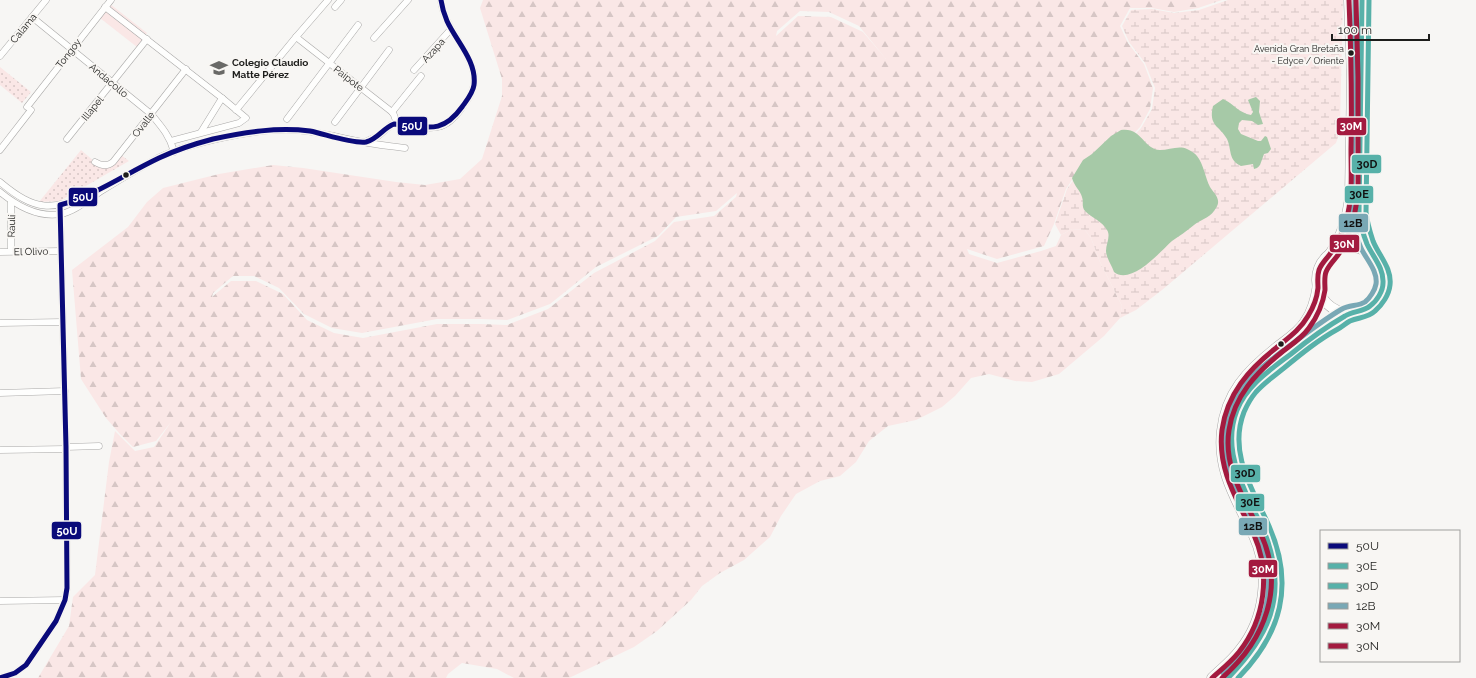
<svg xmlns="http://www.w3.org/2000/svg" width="1476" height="678" viewBox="0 0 1476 678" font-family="Raleway,sans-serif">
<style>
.green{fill:#fae7e6}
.forest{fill:url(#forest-firs);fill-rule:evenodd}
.wetland{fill:url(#wetland-marsh)}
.park{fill:url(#park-dots)}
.water{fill:#a6c9a7}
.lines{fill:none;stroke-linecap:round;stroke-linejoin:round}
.street-casing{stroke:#aaa9a8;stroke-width:7}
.primary-casing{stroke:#aaa9a8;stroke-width:11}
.street{stroke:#fefefd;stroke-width:6}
.primary{stroke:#fefefd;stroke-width:10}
.bus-1-casing{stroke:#f8f6f3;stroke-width:8}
.bus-2-casing{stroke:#f8f6f3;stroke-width:8}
.bus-3-casing{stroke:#f8f6f3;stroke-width:8}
.bus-4-casing{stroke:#f8f6f3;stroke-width:8}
.bus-5-casing{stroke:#f8f6f3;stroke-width:8}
.bus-6-casing{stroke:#f8f6f3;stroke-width:8}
.bus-1{stroke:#0a0a7a;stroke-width:5}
.bus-2{stroke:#57b1a9;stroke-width:5}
.bus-3{stroke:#57b1a9;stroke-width:5}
.bus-4{stroke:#79a8b5;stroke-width:5}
.bus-5{stroke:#a31a3f;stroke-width:5}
.bus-6{stroke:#a31a3f;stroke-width:5}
.bus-dot{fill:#1d1d1b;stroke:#f8f6f3;stroke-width:1.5}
.labels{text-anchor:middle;stroke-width:4;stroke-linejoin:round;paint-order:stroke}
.bus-label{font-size:9px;fill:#1d1d1b;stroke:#f8f6f3;text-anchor:end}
.street-label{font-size:10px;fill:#1d1d1b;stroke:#f8f6f3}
.poi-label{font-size:10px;font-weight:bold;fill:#1d1d1b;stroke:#f8f6f3;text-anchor:start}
.line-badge{stroke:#f8f6f3;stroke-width:1.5}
.badge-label{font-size:11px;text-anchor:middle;font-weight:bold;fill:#fff}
.pale-badge-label{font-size:11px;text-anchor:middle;font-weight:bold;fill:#111}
</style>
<defs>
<pattern id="forest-firs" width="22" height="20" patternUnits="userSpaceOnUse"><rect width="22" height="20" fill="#fae7e6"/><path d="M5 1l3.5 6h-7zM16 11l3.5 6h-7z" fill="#d6c6c5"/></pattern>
<pattern id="wetland-marsh" width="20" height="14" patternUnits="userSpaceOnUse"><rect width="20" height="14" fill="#fae7e6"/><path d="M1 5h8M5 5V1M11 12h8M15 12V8" fill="none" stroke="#d6c6c5"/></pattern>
<pattern id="park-dots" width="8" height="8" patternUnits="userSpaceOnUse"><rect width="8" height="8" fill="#fae7e6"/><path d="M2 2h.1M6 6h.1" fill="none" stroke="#d6c6c5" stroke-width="1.8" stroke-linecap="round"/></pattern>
</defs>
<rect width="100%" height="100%" fill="#f7f6f4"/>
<!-- green -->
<path class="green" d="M 110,4 L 147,33 L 137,47 L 100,18 Z"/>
<!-- forest -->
<path class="forest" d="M 483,0 L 1222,0 L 1198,8 L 1174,12 L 1152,8 L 1130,8 L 1120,26 L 1128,43 L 1144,64 L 1153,88 L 1150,109 L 1140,127 L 1128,140 L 1082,165 L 1066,189 L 1054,224 L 1044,246 L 997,259 L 967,249 L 969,254 L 997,263 L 1041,251 L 1056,246 L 1061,235 L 1072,229 L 1085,230 L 1091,238 L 1100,262 L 1122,306 L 1120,318 L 1104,336 L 1059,374 L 1032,382 L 1015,381 L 989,374 L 971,378 L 955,396 L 942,407 L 916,420 L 888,426 L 869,441 L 856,462 L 840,476 L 820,481 L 796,494 L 781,516 L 770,537 L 744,560 L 720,573 L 702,586 L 691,600 L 657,631 L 634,647 L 569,678 L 514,678 L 497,669 L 462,663 L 448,674 L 446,678 L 38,678 L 69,626 L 73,597 L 95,575 L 109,462 L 115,431 L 135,451 L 154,447 L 171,422 L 156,441 L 133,447 L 120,434 L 106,418 L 81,379 L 72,270 L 128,227 L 147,202 L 163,188 L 219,174 L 273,165 L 303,168 L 396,182 L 425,185 L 460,179 L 482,159 L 502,96 L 502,79 L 480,8 ZM 800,11 L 829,12 L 859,26 L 886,59 L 863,32 L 831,17 L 798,16 L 776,36 L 777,31 ZM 737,193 L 736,197 L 714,216 L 674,222 L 655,241 L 594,273 L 548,309 L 507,325 L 481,324 L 437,324 L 363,338 L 334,333 L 307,320 L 283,294 L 256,281 L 231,281 L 212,297 L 213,293 L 233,276 L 254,276 L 279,288 L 304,314 L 332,328 L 362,333 L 437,319 L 481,319 L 507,320 L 550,304 L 596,267 L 658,236 L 676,217 L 716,211 Z"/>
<!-- wetland -->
<path class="wetland" d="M 1228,0 L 1343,0 L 1340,122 L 1339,134 L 1336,143 L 1162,290 L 1136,310 L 1120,318 L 1122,306 L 1100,262 L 1091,238 L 1085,230 L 1072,229 L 1061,235 L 1055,224 L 1067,189 L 1083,166 L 1129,141 L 1141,128 L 1152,109 L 1155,88 L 1145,63 L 1129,42 L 1122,26 L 1131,10 L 1152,9 L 1174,13 L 1199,10 Z"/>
<!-- park -->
<g class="park">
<path d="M 0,67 L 31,92 L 22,103 L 0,85 Z"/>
<path d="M 81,150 L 95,162 L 108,165 L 117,152 L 129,161 L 60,201 L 39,202 Z"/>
</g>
<!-- water -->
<g class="water">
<path d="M 1256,97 L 1260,101 L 1259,112 L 1263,124 L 1258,125 L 1252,121 L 1242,120 L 1239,123 L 1238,129 L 1241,134 L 1258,141 L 1261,141 L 1265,136 L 1267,137 L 1271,149 L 1268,153 L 1264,154 L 1260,165 L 1257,168 L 1254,169 L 1253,164 L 1241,166 C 1228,160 1232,150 1227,139 C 1220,126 1208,126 1213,106 L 1223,99 C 1234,104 1239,113 1251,115 L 1253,112 L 1248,100 L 1250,99 Z"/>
<path d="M 1121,130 C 1142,127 1143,149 1160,150 C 1169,150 1179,145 1187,149 C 1191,151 1195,153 1197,156 C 1204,165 1205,177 1210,187 C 1213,192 1219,197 1218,203 C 1218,205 1215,210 1214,211 C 1209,218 1200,220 1194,225 C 1187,231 1179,236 1172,241 C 1161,251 1131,286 1114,272 C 1112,266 1106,257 1106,251 C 1106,244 1111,236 1107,230 C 1102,221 1092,218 1085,211 C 1081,206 1084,202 1082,197 C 1080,190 1074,186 1072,178 L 1083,160 L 1092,154 L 1111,136 Z"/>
</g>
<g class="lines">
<!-- street casing -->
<g class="street-casing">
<g id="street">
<path d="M 105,7 L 222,98 L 246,118 L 239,123 L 171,141"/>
<path d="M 335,7 L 341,0"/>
<path d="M 32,17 L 151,114 C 161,126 170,136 174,152"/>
<path d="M 296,37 L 392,112 L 394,115 L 397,124"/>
<path d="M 374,38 L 408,0"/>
<path d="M 0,56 L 46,0"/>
<path d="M 414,70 L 451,29"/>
<path d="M 27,107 L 111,0"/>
<path d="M 236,110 L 296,37 L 328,0"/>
<path d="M 392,112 L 421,76"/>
<path d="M 287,119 L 358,25"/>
<path d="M 335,122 L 389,50"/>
<path d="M 201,132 L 222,98"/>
<path d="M 67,139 L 147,39"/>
<path d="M 365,142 L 378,136 L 391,125 L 394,124 C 428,125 442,140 465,103 C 469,98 473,91 474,84 C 478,57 443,29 441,0"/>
<path d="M 0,150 L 31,110"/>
<path d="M 95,162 C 100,165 107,167 113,162 L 186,69"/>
<path d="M 0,182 C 36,212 51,211 93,193"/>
<path d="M 0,192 C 17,206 38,218 61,214 C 76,211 90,198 103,190 C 121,179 139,168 158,158 C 191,142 258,128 294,130 C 318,131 340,138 363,142 C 377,145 391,146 405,148"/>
<path d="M 11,251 L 11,201"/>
<path d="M 0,252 L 61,251"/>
<path d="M 0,323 L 63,322"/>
<path d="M 0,393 L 65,391"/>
<path d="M 66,447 L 99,446"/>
<path d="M 0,450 L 66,449"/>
<path d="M 0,601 L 65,600"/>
<path d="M 0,678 L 15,673 L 26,665 L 56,621 L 65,600 L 67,588 L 66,447 L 60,205"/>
</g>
</g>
<!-- primary casing -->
<g class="primary-casing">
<g id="primary">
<path d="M 1362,0 L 1359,212 L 1365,238 L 1375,258"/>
<circle cx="1350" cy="280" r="33"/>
<path d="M 1330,254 C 1342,236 1348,217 1350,196 L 1352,78 L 1349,0"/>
<path d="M 1212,678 C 1221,669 1232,661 1240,650 C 1265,619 1271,573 1254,536 C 1238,502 1217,471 1222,431 C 1226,393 1247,371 1276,348 C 1286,340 1298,333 1305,322 C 1313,311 1316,298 1318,285"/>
<path d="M 1228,678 C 1271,638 1289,592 1265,534 C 1247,491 1214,449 1241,401 C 1251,384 1267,373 1282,361 C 1294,352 1305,342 1318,333 C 1328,325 1340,320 1351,313"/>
</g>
</g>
<!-- street -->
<use href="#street" class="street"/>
<!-- primary -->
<use href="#primary" class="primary"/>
<!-- bus-1 casing -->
<g class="bus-1-casing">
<path id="bus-1" d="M 0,678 L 15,673 L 26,665 L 56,621 L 65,600 L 67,588 L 66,447 L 60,205 C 96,195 125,174 159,158 C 176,150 194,144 213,139 C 245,132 277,127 310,131 C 325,134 352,144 366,142 C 378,139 383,128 394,124 C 425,126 441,136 462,107 C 467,100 473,93 474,85 C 477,61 456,41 447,21 C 444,14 442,7 441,0"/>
</g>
<!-- bus-2 casing -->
<g class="bus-2-casing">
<path id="bus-2" d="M 1228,678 C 1269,636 1287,597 1267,539 C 1262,525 1254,511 1248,498 C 1235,469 1225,441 1237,410 C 1247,385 1270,370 1291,354 C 1308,340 1326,327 1345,316 C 1353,311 1363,312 1370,306 C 1377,301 1383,291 1383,283 C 1384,268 1373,257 1367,244 C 1363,234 1360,223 1359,212 L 1362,0"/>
</g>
<!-- bus-3 casing -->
<g class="bus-3-casing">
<path id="bus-3" d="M 1238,678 C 1281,634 1295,585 1269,526 C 1253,490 1228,453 1244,412 C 1247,405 1251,398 1256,392 C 1264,383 1274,376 1284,368 C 1301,354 1318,340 1338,329 C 1342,327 1346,323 1350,321 C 1359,317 1368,318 1375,311 C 1382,305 1389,295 1390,285 C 1392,268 1379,256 1373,241 C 1370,232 1367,222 1366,212 L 1369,0"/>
</g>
<!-- bus-4 casing -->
<g class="bus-4-casing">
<path id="bus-4" d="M 1223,673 C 1236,660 1249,647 1257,631 C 1302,543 1197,486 1232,405 C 1243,379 1266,364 1288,347 C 1305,334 1323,320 1342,309 C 1349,305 1359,306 1365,302 C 1370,298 1375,290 1376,284 C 1378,271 1366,259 1361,248 C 1356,237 1353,225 1352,213 L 1355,0"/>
</g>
<!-- bus-5 casing -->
<g class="bus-5-casing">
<path id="bus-5" d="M 1212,678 C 1221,670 1231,662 1239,652 C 1265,619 1271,574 1254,535 C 1238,501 1217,470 1222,430 C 1227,394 1249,369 1276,348 C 1288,338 1300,330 1308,316 C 1313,308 1317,298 1318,288 C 1318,282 1317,276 1319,270 C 1322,262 1328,258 1332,251 C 1338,242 1343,231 1346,221 C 1353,197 1351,174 1351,150 C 1352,100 1351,50 1349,0"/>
</g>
<!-- bus-6 casing -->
<g class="bus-6-casing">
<path id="bus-6" d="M 1222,678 C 1265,640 1286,587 1260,532 C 1245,499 1223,468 1229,430 C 1234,396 1256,373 1282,352 C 1291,345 1302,338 1309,328 C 1317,317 1323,304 1325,290 C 1325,284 1324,277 1326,272 C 1329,264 1336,259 1340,252 C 1352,232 1357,209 1358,186 L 1358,77 L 1356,0"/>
</g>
<!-- bus-1 -->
<use href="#bus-1" class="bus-1"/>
<!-- bus-2 -->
<use href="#bus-2" class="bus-2"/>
<!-- bus-3 -->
<use href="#bus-3" class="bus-3"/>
<!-- bus-4 -->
<use href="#bus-4" class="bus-4"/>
<!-- bus-5 -->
<use href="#bus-5" class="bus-5"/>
<!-- bus-6 -->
<use href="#bus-6" class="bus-6"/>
</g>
<!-- icons -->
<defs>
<g id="school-bare" transform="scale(1.38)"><path d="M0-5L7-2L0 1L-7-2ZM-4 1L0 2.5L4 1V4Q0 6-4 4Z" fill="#696967" stroke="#f8f6f3" stroke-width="2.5" paint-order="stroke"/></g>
</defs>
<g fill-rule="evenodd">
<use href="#school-bare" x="219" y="68"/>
</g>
<!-- markers -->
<g class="bus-dot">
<circle cx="1351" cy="53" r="3.5"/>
<circle cx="126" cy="175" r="3.5"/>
<circle cx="1281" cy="344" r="3.5"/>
</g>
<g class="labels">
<!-- bus labels -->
<g class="bus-label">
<text x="1344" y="52">Avenida Gran Bretaña<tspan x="1344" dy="12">- Edyce / Oriente</tspan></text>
</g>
<!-- street labels -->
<g class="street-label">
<text transform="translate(23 28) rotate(-50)" y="4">Calama</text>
<text transform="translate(433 50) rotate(-48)" y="4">Azapa</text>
<text transform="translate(68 53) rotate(-52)" y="4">Tongoy</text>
<text transform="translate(349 78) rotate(38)" y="4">Paipote</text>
<text transform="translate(109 80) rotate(40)" y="4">Andacollo</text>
<text transform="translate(92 108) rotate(-51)" y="4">Illapel</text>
<text transform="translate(143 124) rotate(-52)" y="4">Ovalle</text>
<text transform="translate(11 226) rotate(-89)" y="4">Raulí</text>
<text transform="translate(31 251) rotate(-1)" y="4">El Olivo</text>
</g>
<!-- poi labels -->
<g class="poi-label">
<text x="232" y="66">Colegio Claudio<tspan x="232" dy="12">Matte Pérez</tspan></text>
</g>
</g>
<g class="line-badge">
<rect x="397" y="116" width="31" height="20" rx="4" fill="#0a0a7a"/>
<rect x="1336" y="117" width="31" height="19" rx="4" fill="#a31a3f"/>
<rect x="1351" y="154" width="31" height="20" rx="4" fill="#57b1a9"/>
<rect x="1344" y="185" width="30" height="19" rx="4" fill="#57b1a9"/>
<rect x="68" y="187" width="30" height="20" rx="4" fill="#0a0a7a"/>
<rect x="1338" y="213" width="31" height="20" rx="4" fill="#79a8b5"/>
<rect x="1329" y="234" width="31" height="19" rx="4" fill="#a31a3f"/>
<rect x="1230" y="464" width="31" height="19" rx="4" fill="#57b1a9"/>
<rect x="1235" y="493" width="30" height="19" rx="4" fill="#57b1a9"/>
<rect x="1238" y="517" width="30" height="19" rx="4" fill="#79a8b5"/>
<rect x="51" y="521" width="31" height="19" rx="4" fill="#0a0a7a"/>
<rect x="1248" y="559" width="30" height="19" rx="4" fill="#a31a3f"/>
</g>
<g class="badge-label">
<text x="412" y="130">50U</text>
<text x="1351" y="130">30M</text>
<text x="83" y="201">50U</text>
<text x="1344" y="248">30N</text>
<text x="67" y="535">50U</text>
<text x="1263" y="573">30M</text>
</g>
<g class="pale-badge-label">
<text x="1367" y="168">30D</text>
<text x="1359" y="198">30E</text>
<text x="1353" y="227">12B</text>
<text x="1245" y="477">30D</text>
<text x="1250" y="506">30E</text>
<text x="1253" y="530">12B</text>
</g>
<!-- legend -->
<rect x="1320" y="530" width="140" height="132" fill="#f8f6f3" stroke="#a09f9d"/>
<rect x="1328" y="543" width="20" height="6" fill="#0a0a7a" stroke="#a09f9d"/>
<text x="1356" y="550" font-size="12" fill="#1d1d1b">50U</text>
<rect x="1328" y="563" width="20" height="6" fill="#57b1a9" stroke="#a09f9d"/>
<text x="1356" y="570" font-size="12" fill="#1d1d1b">30E</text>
<rect x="1328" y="583" width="20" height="6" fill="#57b1a9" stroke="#a09f9d"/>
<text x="1356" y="590" font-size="12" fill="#1d1d1b">30D</text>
<rect x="1328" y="603" width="20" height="6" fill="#79a8b5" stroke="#a09f9d"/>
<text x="1356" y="610" font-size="12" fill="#1d1d1b">12B</text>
<rect x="1328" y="623" width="20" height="6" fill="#a31a3f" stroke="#a09f9d"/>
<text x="1356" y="630" font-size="12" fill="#1d1d1b">30M</text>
<rect x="1328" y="643" width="20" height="6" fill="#a31a3f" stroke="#a09f9d"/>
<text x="1356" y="650" font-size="12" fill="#1d1d1b">30N</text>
<!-- scale -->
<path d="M1332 34v6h97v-6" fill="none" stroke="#1d1d1b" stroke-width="2"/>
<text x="1338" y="34" font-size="12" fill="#1d1d1b" stroke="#f8f6f3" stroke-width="3" paint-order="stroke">100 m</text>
</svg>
